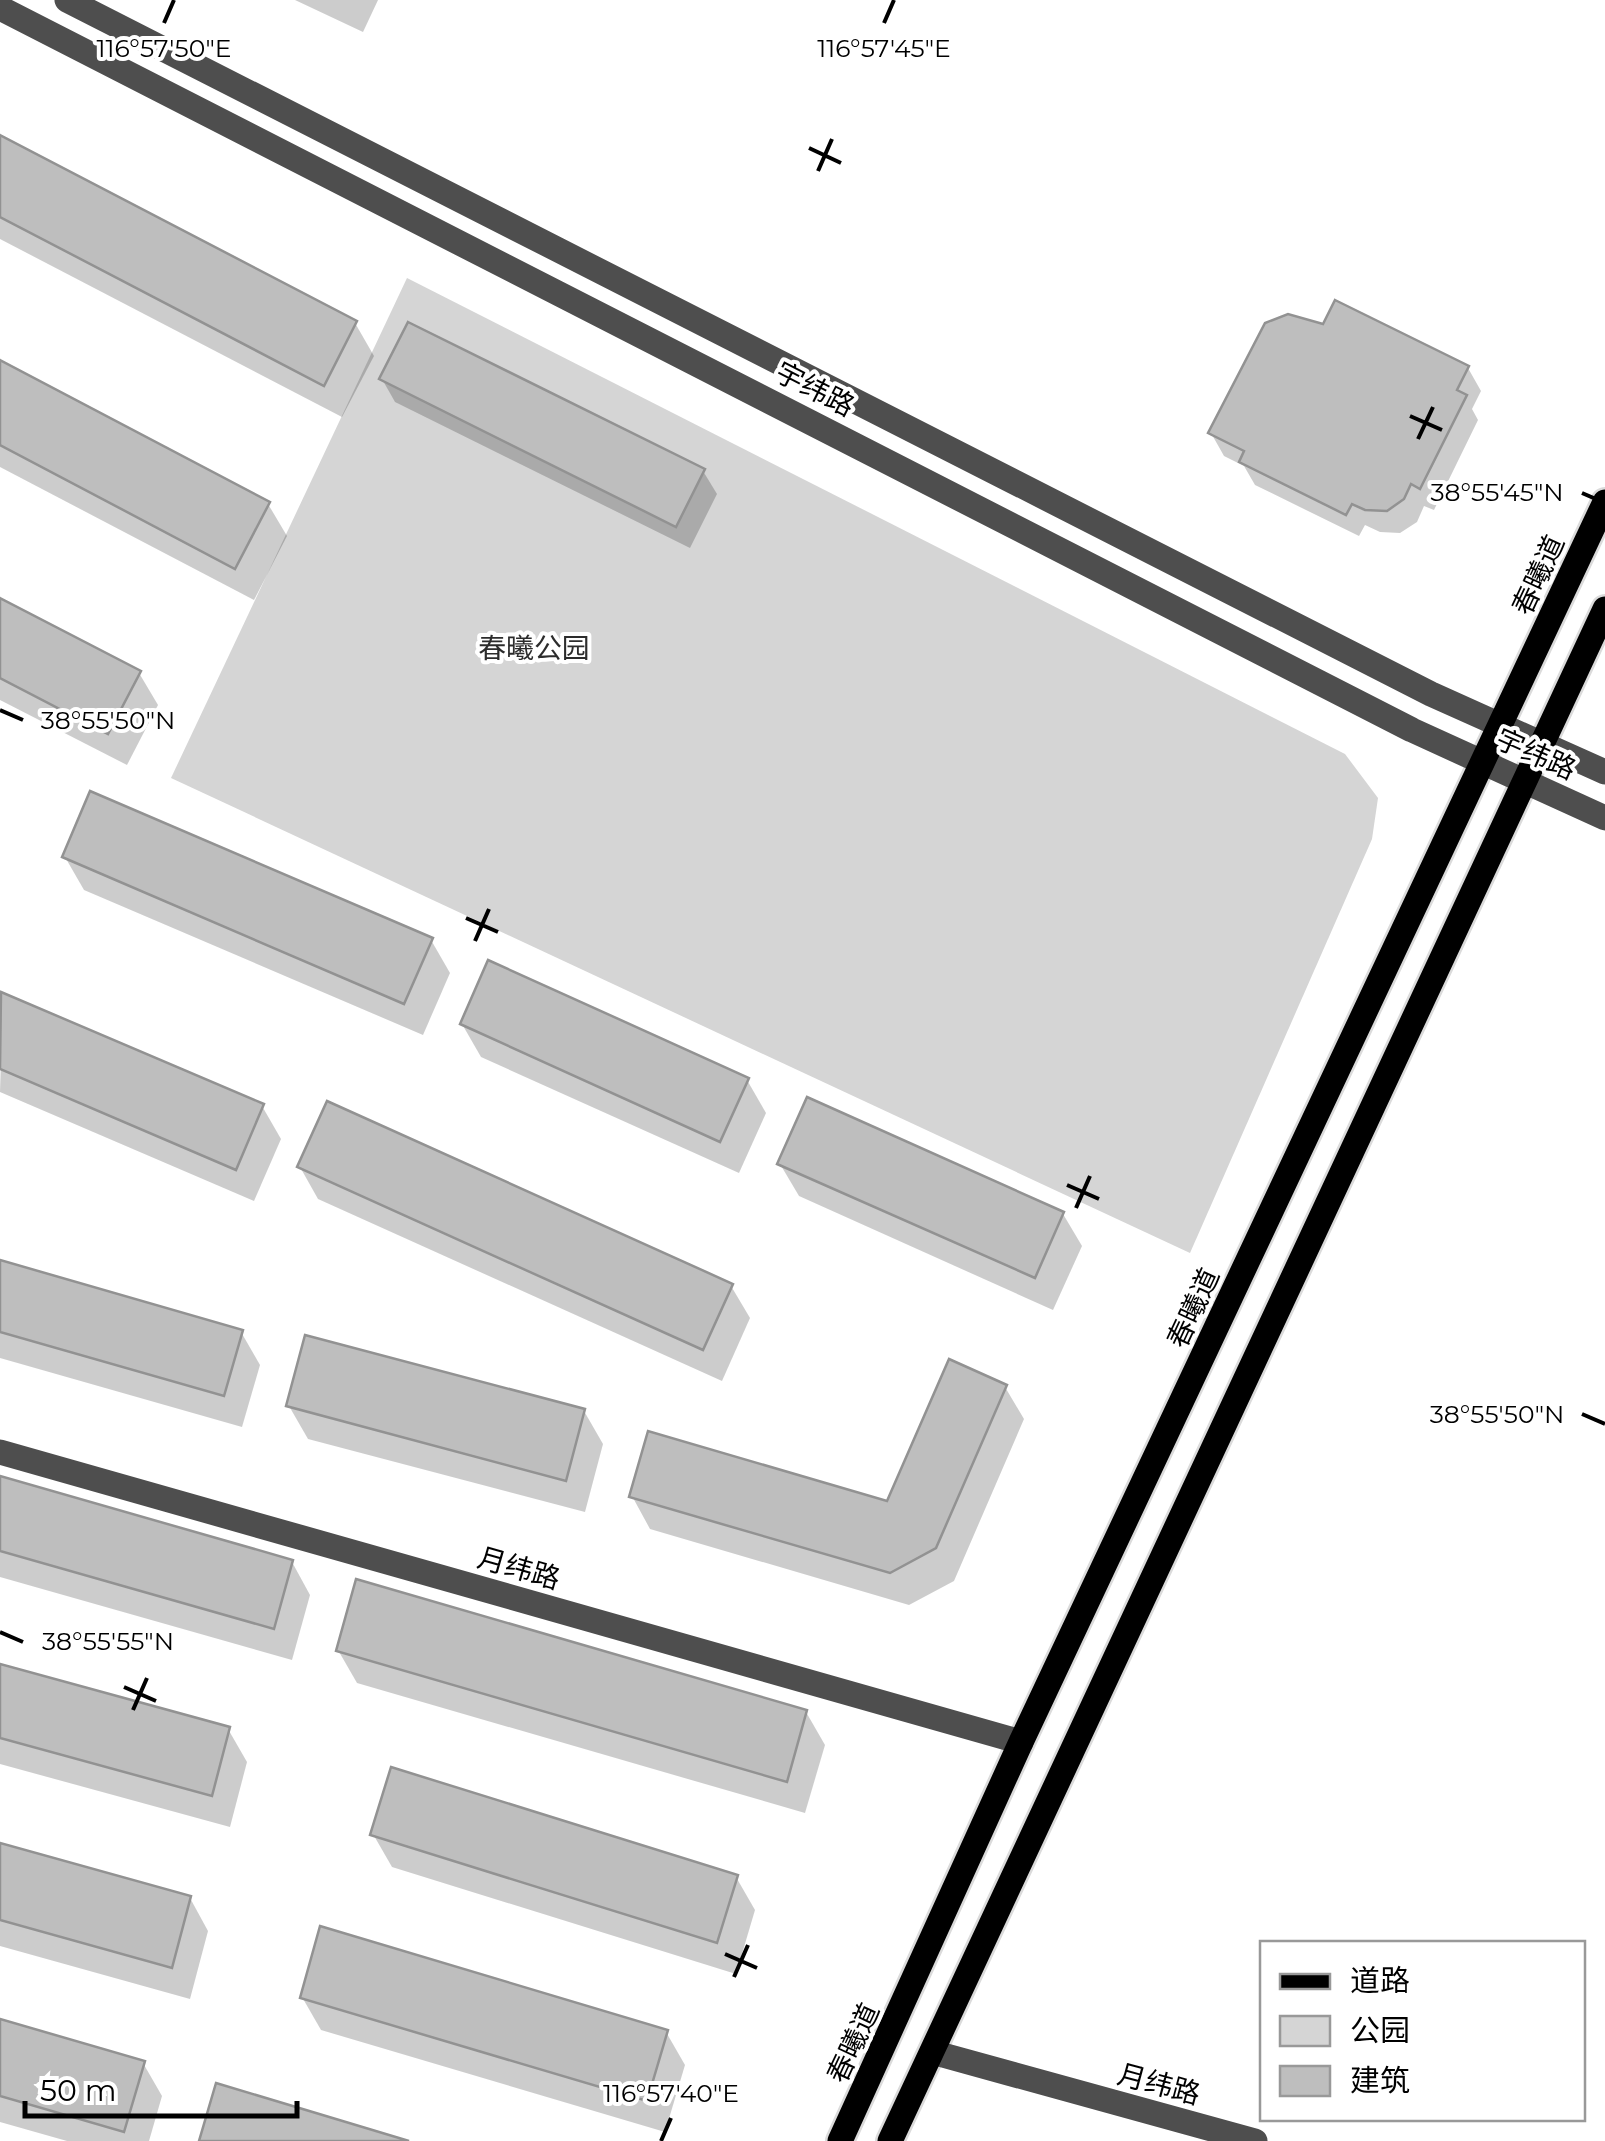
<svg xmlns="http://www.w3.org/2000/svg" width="1605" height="2141" viewBox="0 0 1605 2141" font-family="Montserrat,'Noto Sans SC',sans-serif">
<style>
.green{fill:#d5d5d5}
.shadow{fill:#0003}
.building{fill:#bebebe;stroke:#929292;stroke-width:2.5}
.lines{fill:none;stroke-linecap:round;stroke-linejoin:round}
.major-casing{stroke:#dbdbdb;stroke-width:30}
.minor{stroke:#4e4e4e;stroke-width:25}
.major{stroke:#000;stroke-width:25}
.ticks{fill:none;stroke:#000;stroke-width:4}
.labels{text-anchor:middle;stroke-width:8;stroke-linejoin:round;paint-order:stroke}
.street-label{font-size:28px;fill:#000;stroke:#fff}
.park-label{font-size:28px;fill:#2c2c2c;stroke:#fff}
.ticks-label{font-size:25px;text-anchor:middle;fill:#000;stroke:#fff;stroke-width:8;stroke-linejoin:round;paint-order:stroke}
</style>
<rect width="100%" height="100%" fill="#fff"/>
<!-- green -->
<path class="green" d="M 407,278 L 1345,754 L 1378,798 L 1372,839 L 1190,1253 L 171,778 Z"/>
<!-- shadow -->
<g class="shadow">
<path d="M 295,0 L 378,0 L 363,32 Z"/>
<path d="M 0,138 L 355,323 L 374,356 L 342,417 L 0,239 Z"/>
<path d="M 0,363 L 268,504 L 287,536 L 254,600 L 0,467 Z"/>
<path d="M 1468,368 L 1481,391 L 1472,409 L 1478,420 L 1434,510 L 1424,506 L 1417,522 L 1400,533 L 1380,532 L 1365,525 L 1359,536 L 1255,485 L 1244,466 L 1224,456 L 1211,433 Z"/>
<path d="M 382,379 L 703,471 L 717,494 L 690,548 L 395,402 Z"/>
<path d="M 0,600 L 139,673 L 158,705 L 127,765 L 0,700 Z"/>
<path d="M 65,857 L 431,940 L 450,973 L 423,1035 L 84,890 Z"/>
<path d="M 3,995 L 262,1106 L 281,1139 L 254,1201 L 0,1092 Z"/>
<path d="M 462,1024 L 747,1080 L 766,1113 L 739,1173 L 481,1057 Z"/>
<path d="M 780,1164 L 1063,1214 L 1082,1246 L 1053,1310 L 799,1196 Z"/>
<path d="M 300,1167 L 731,1286 L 750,1318 L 722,1381 L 318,1199 Z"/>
<path d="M 0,1263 L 241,1332 L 260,1365 L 242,1427 L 0,1358 Z"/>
<path d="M 1005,1387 L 1024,1419 L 954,1581 L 909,1605 L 650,1529 L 632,1496 L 889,1504 Z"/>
<path d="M 289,1406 L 584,1411 L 603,1444 L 585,1512 L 308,1439 Z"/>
<path d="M 0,1479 L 292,1562 L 310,1595 L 292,1660 L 0,1577 Z"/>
<path d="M 338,1650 L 806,1712 L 825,1745 L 805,1813 L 357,1683 Z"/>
<path d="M 0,1666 L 228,1729 L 247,1762 L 230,1827 L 0,1764 Z"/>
<path d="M 373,1834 L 736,1877 L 755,1910 L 736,1974 L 392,1867 Z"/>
<path d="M 0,1846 L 190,1898 L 208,1931 L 190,1999 L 0,1946 Z"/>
<path d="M 302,1997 L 666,2032 L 685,2065 L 665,2132 L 321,2030 Z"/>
<path d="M 0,2022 L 143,2063 L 162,2096 L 149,2141 L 67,2141 L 0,2122 Z"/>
</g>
<!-- building -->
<g class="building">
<path d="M 0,135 L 357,321 L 324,386 L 0,217 Z"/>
<path d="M 1335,300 L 1469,366 L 1457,390 L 1467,395 L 1420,489 L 1411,484 L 1404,499 L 1387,511 L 1365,510 L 1352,504 L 1346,515 L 1239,462 L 1244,451 L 1208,433 L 1265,323 L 1288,314 L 1323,324 Z"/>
<path d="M 408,322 L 705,469 L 676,527 L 379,379 Z"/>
<path d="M 0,360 L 270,502 L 235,569 L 0,445 Z"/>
<path d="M 0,598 L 141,671 L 108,734 L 0,678 Z"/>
<path d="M 90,791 L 433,938 L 404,1004 L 62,857 Z"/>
<path d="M 488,960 L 749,1078 L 720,1142 L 460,1024 Z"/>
<path d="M 1,992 L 264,1104 L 236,1170 L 0,1069 Z"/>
<path d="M 807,1097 L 1064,1212 L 1035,1278 L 777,1164 Z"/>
<path d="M 327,1101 L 733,1284 L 703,1350 L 297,1167 Z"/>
<path d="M 0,1260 L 243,1330 L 224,1396 L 0,1332 Z"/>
<path d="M 305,1335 L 585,1409 L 566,1481 L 286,1406 Z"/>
<path d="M 949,1359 L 1007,1385 L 936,1548 L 890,1573 L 629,1497 L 648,1431 L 887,1501 Z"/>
<path d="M 0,1476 L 293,1560 L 274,1629 L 0,1551 Z"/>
<path d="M 356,1579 L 807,1710 L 787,1782 L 336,1651 Z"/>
<path d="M 0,1664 L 230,1727 L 212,1796 L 0,1738 Z"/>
<path d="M 391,1767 L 738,1875 L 717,1943 L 370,1835 Z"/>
<path d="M 0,1843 L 191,1896 L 172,1968 L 0,1920 Z"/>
<path d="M 320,1926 L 668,2030 L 647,2101 L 300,1998 Z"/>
<path d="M 0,2019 L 145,2061 L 124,2132 L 0,2096 Z"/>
<path d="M 216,2083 L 409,2141 L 199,2141 Z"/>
</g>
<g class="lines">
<!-- major casing -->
<g class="major-casing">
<g id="major">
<path d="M 840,2141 L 1021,1742 L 1605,502"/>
<path d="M 890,2141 L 1605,609"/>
</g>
</g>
<!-- minor -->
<g class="minor">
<path d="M 67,0 L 1431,694 L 1605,772"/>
<path d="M 0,8 L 1412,730 L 1605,818"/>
<path d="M 0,1452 L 1021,1742"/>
<path d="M 932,2052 L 1255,2141"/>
</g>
<!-- major -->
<use href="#major" class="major"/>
</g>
<!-- ticks -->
<path class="ticks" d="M 164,23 L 174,0M 884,23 L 894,0M 809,148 L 841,163M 818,171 L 832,139M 1410,416 L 1442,430M 1418,439 L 1433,407M 1582,493 L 1605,503M 0,710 L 23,720M 466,918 L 498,932M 475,941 L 489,909M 1067,1185 L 1099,1199M 1076,1208 L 1090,1176M 1582,1414 L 1605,1424M 0,1632 L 23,1642M 124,1687 L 156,1701M 133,1710 L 147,1678M 725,1954 L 757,1968M 734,1977 L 748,1945M 661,2141 L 671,2118"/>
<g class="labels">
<!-- street labels -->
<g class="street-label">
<text transform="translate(815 389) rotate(27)" y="10">宇纬路</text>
<text transform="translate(1538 575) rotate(-65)" y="10">春曦道</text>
<text transform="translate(1536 754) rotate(24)" y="10">宇纬路</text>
<text transform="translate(1193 1308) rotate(-65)" y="10">春曦道</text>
<text transform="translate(519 1568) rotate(16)" y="10">月纬路</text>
<text transform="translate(853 2043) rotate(-65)" y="10">春曦道</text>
<text transform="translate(1159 2084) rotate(15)" y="10">月纬路</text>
</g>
<!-- park labels -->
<g class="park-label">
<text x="534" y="658">春曦公园</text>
</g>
</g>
<g class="ticks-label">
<text x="884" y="57">116°57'45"E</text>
<text x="164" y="57">116°57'50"E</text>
<text x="1497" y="501">38°55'45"N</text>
<text x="108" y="729">38°55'50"N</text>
<text x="1497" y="1423">38°55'50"N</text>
<text x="108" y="1650">38°55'55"N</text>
<text x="671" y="2102">116°57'40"E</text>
</g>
<!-- legend -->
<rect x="1260" y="1941" width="325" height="180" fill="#ffffff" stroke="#999999" stroke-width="2.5"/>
<rect x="1280" y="1974" width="50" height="15" fill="#000000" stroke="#999999" stroke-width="2.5"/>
<text x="1350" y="1991" font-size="30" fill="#000000">道路</text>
<rect x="1280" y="2016" width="50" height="30" fill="#d5d5d5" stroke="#999999" stroke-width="2.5"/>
<text x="1350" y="2041" font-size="30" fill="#000000">公园</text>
<rect x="1280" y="2066" width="50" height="30" fill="#bebebe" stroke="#999999" stroke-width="2.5"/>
<text x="1350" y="2091" font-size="30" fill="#000000">建筑</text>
<!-- scale -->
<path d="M25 2101v15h272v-15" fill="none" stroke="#000000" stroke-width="5"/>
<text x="40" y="2101" font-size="30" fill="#000000" stroke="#ffffff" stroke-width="8" paint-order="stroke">50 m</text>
</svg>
